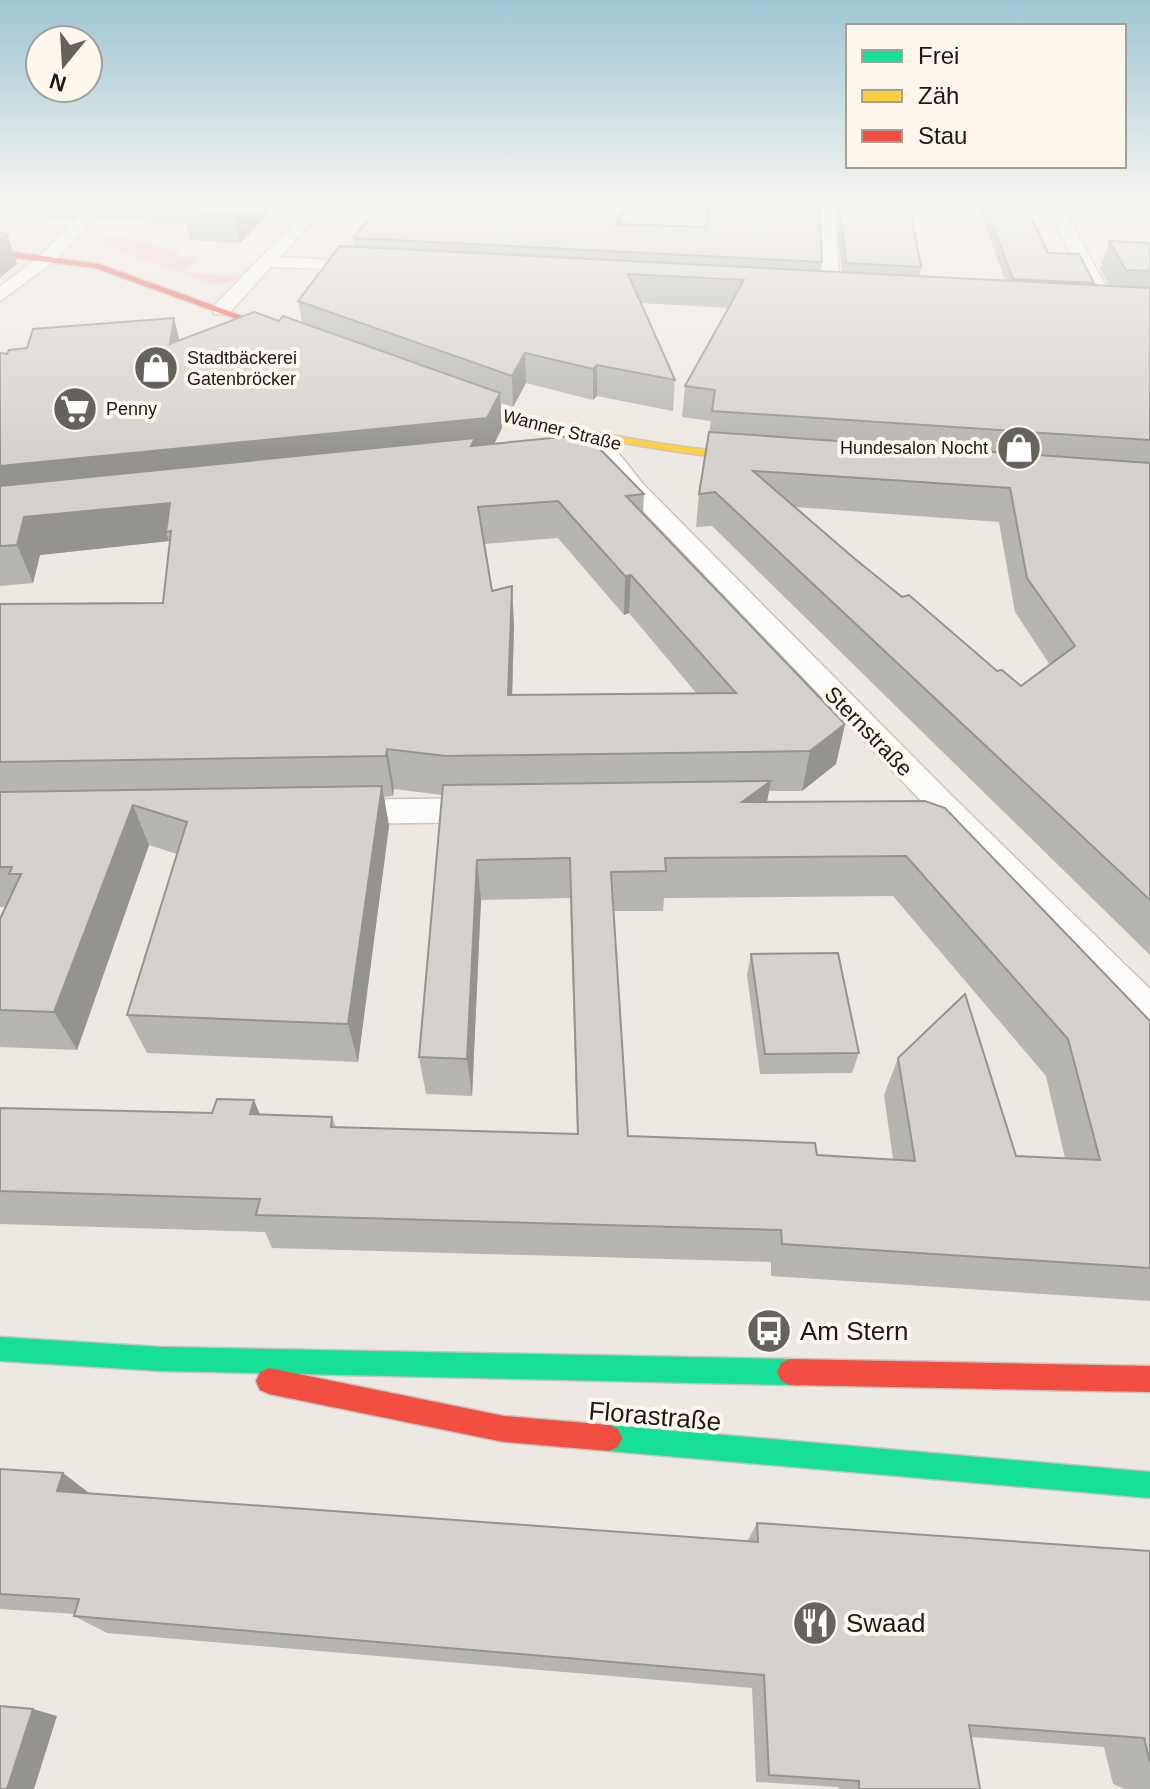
<svg xmlns="http://www.w3.org/2000/svg" width="1150" height="1789" viewBox="0 0 1150 1789" font-family="Helvetica,sans-serif">
<style>
.green{fill:#f3c8c5}
.lines{fill:none;stroke-linecap:round;stroke-linejoin:round}
.street-casing{stroke:#c9c4c0;stroke-width:3}
.fast-casing{stroke:#c9c4c0;stroke-width:3}
.slow-casing{stroke:#c9c4c0;stroke-width:3}
.jam-casing{stroke:#c9c4c0;stroke-width:3}
.street{fill:#fcfcfb;fill-rule:evenodd}
.fast{fill:#16e098;fill-rule:evenodd}
.slow{fill:#ffcf43;fill-rule:evenodd}
.jam{fill:#f24e42;fill-rule:evenodd}
.wall{fill:#b7b5b0;fill-rule:evenodd}
.shaded-wall{fill:#959390}
.building{fill:#d5d2cd;stroke:#959390;stroke-width:2;fill-rule:evenodd}
.labels{text-anchor:middle;stroke-width:8;stroke-linejoin:round;paint-order:stroke}
.far-poi-label{font-size:18px;fill:#1d1a16;stroke:#fef7ed;text-anchor:start}
.far-street-label{font-size:18px;fill:#1d1a16;stroke:#fef7ed}
.street-label{font-size:22px;fill:#1d1a16;stroke:#fef7ed}
.near-poi-label{font-size:26px;fill:#1d1a16;stroke:#fef7ed;text-anchor:start}
.near-street-label{font-size:26px;fill:#1d1a16;stroke:#fef7ed}
</style>
<rect width="100%" height="100%" fill="#eee8e2"/>
<!-- green -->
<path class="green" d="M 110,237 C 135,236 156,248 181,252 L 176,257 L 197,258 L 183,272 L 238,276 L 231,282 L 213,284 L 102,244 Z"/>
<g class="lines">
<!-- street casing -->
<g class="street-casing">
<g id="street">
<path d="M 93,202 L 110,202 L 55,261 L 0,301 L 0,287 L 43,253 Z"/>
<path d="M 314,202 L 331,202 L 280,257 L 373,262 L 379,263 L 379,271 L 271,267 L 228,314 L 214,314 L 214,306 Z"/>
<path d="M 818,202 L 834,202 L 840,289 L 831,294 L 822,289 Z"/>
<path d="M 1044,202 L 1060,202 L 1116,305 L 1113,309 L 1101,309 L 1098,305 Z"/>
<path d="M 597,434 L 605,436 L 643,484 L 951,795 L 1150,989 L 1150,1030 L 1136,1025 L 627,494 L 592,449 L 554,460 L 543,453 L 546,448 Z"/>
<path d="M 489,798 L 501,802 L 506,810 L 501,818 L 489,822 L 337,824 L 325,820 L 320,812 L 325,804 L 337,800 Z"/>
</g>
</g>
<!-- fast casing -->
<g class="fast-casing">
<g id="fast">
<path d="M 0,1337 L 161,1347 L 790,1359 L 799,1363 L 803,1372 L 799,1381 L 790,1385 L 161,1371 L 0,1361 Z"/>
<path d="M 609,1425 L 1150,1472 L 1150,1498 L 609,1451 L 600,1447 L 596,1438 L 600,1429 Z"/>
</g>
</g>
<!-- slow casing -->
<g class="slow-casing">
<path id="slow" d="M 446,391 C 485,402 524,416 564,425 C 630,441 697,449 764,456 L 770,459 L 764,462 C 654,452 547,432 442,396 L 442,392 Z"/>
</g>
<!-- jam casing -->
<g class="jam-casing">
<g id="jam">
<path d="M 0,250 L 99,264 L 300,337 L 292,339 L 95,268 L 0,256 Z"/>
<path d="M 790,1359 L 1150,1366 L 1150,1392 L 790,1385 L 781,1381 L 777,1372 L 781,1363 Z"/>
<path d="M 269,1368 L 504,1416 L 609,1425 L 618,1429 L 622,1438 L 618,1447 L 609,1451 L 504,1442 L 269,1394 L 260,1390 L 256,1381 L 260,1372 Z"/>
</g>
</g>
<!-- street -->
<use href="#street" class="street"/>
<!-- fast -->
<use href="#fast" class="fast"/>
<!-- slow -->
<use href="#slow" class="slow"/>
<!-- jam -->
<use href="#jam" class="jam"/>
</g>
<!-- wall -->
<g class="wall">
<path d="M 0,202 L 89,202 L 72,219 L 0,215 Z"/>
<path d="M 92,202 L 308,202 L 303,208 L 275,207 L 240,243 L 190,240 L 186,224 L 97,220 Z"/>
<path d="M 492,202 L 628,202 L 621,224 L 822,262 L 821,271 L 842,272 L 834,202 L 909,202 L 921,267 L 919,276 L 1005,280 L 977,202 L 1024,202 L 1048,253 L 1094,283 L 1094,285 L 1109,286 L 1100,269 L 1109,241 L 1150,243 L 1150,955 L 712,526 L 696,527 L 699,494 L 711,421 L 682,417 L 685,386 L 728,308 L 641,303 L 675,380 L 673,411 L 597,396 L 593,400 L 526,383 L 513,407 L 501,403 L 502,428 L 494,444 L 644,494 L 643,514 L 845,724 L 836,764 L 802,791 L 769,791 L 767,802 L 925,801 L 1150,1021 L 1150,1301 L 771,1276 L 771,1262 L 272,1248 L 265,1232 L 0,1224 L 0,1108 L 332,1117 L 336,1127 L 577,1134 L 570,898 L 481,900 L 472,1096 L 426,1094 L 419,1057 L 442,795 L 394,789 L 393,796 L 384,797 L 389,826 L 358,1062 L 147,1053 L 127,1015 L 177,854 L 149,845 L 77,1050 L 0,1047 L 0,919 L 6,907 L 0,907 L 0,604 L 163,603 L 170,544 L 169,541 L 40,555 L 33,583 L 0,586 L 0,353 L 7,354 L 27,348 L 174,318 L 179,340 L 279,321 L 302,322 L 298,301 L 354,247 L 353,238 L 490,207 ZM 795,507 L 999,522 L 1015,612 L 1050,665 L 1021,686 L 997,671 L 855,559 ZM 558,538 L 624,615 L 629,613 L 697,694 L 512,695 L 514,625 L 492,591 L 484,544 ZM 893,896 L 1046,1076 L 1065,1158 L 1016,1156 L 898,1058 L 884,1095 L 893,1159 L 817,1155 L 628,1136 L 613,911 L 663,911 L 664,898 Z"/>
<path d="M 751,954 L 859,1053 L 852,1073 L 760,1074 L 747,975 Z"/>
<path d="M 0,1469 L 63,1473 L 89,1493 L 747,1542 L 757,1523 L 1150,1551 L 1150,1789 L 1124,1789 L 1113,1784 L 1104,1747 L 971,1737 L 980,1789 L 839,1789 L 838,1787 L 756,1782 L 752,1688 L 107,1633 L 74,1616 L 75,1614 L 0,1609 Z"/>
</g>
<!-- shaded-wall -->
<g class="shaded-wall">
<path d="M 67,202 L 89,202 L 72,219 Z"/>
<path d="M 246,202 L 274,202 L 275,207 L 240,243 L 234,213 Z"/>
<path d="M 623,202 L 628,202 L 615,243 L 616,224 Z"/>
<path d="M 7,234 L 17,264 L 0,278 L 0,239 Z"/>
<path d="M 174,318 L 182,351 L 170,344 Z"/>
<path d="M 525,353 L 526,383 L 513,407 L 512,376 Z"/>
<path d="M 597,365 L 597,396 L 593,400 L 593,369 Z"/>
<path d="M 500,393 L 502,428 L 489,454 L 0,505 L 0,466 Z"/>
<path d="M 170,503 L 171,531 L 166,532 L 169,541 L 40,555 L 33,583 L 17,545 L 24,517 Z"/>
<path d="M 631,575 L 629,613 L 624,615 L 625,576 Z"/>
<path d="M 512,586 L 514,625 L 511,735 L 508,695 Z"/>
<path d="M 845,724 L 836,764 L 802,791 L 810,751 Z"/>
<path d="M 387,749 L 394,789 L 393,796 L 386,756 Z"/>
<path d="M 771,781 L 763,821 L 742,802 Z"/>
<path d="M 382,786 L 389,826 L 358,1062 L 348,1024 Z"/>
<path d="M 133,805 L 149,845 L 77,1050 L 54,1012 Z"/>
<path d="M 477,860 L 481,900 L 472,1096 L 467,1059 Z"/>
<path d="M 254,1100 L 269,1136 L 250,1114 Z"/>
<path d="M 63,1473 L 94,1497 L 57,1491 Z"/>
<path d="M 33,1709 L 57,1716 L 34,1789 L 7,1789 Z"/>
</g>
<!-- building -->
<g class="building">
<path d="M 192,202 L 246,202 L 234,213 L 183,211 Z"/>
<path d="M 382,202 L 490,207 L 492,202 L 623,202 L 616,224 L 706,227 L 710,202 L 819,202 L 822,262 L 353,238 Z"/>
<path d="M 839,202 L 909,202 L 921,267 L 846,263 Z"/>
<path d="M 984,202 L 1024,202 L 1048,253 L 1079,254 L 1094,283 L 1013,279 Z"/>
<path d="M 0,233 L 7,234 L 0,239 Z"/>
<path d="M 1109,241 L 1150,243 L 1150,271 L 1126,270 Z"/>
<path d="M 340,246 L 1150,288 L 1150,440 L 712,411 L 715,390 L 685,386 L 744,280 L 628,274 L 675,380 L 597,365 L 593,369 L 525,353 L 512,376 L 298,301 Z"/>
<path d="M 254,312 L 279,321 L 283,316 L 500,393 L 487,418 L 0,466 L 0,353 L 7,354 L 9,350 L 27,348 L 33,329 L 174,318 L 170,344 Z"/>
<path d="M 709,432 L 1150,463 L 1150,900 L 715,492 L 699,494 ZM 753,471 L 1010,488 L 1027,578 L 1075,646 L 1021,686 L 1002,670 L 997,671 L 909,595 L 902,597 L 855,559 Z"/>
<path d="M 572,436 L 592,441 L 644,494 L 626,496 L 845,724 L 810,751 L 446,756 L 387,749 L 386,756 L 0,762 L 0,604 L 163,603 L 171,531 L 166,532 L 170,503 L 24,517 L 17,545 L 0,546 L 0,486 L 475,438 L 471,446 ZM 558,501 L 625,576 L 631,575 L 736,693 L 508,695 L 512,586 L 492,591 L 478,507 Z"/>
<path d="M 771,781 L 742,802 L 925,801 L 945,808 L 1150,1021 L 1150,1268 L 782,1244 L 781,1230 L 256,1215 L 260,1199 L 0,1191 L 0,1108 L 212,1113 L 217,1099 L 254,1100 L 250,1114 L 332,1117 L 331,1127 L 578,1134 L 570,858 L 477,860 L 467,1059 L 419,1057 L 443,785 ZM 906,856 L 1068,1039 L 1100,1160 L 1016,1156 L 965,994 L 898,1058 L 915,1161 L 817,1155 L 815,1143 L 628,1136 L 611,872 L 666,871 L 665,858 Z"/>
<path d="M 382,786 L 348,1024 L 127,1015 L 187,822 L 133,805 L 54,1012 L 0,1010 L 0,919 L 21,874 L 9,874 L 12,867 L 0,867 L 0,792 Z"/>
<path d="M 838,953 L 859,1053 L 765,1054 L 751,954 Z"/>
<path d="M 0,1469 L 63,1473 L 57,1491 L 758,1542 L 757,1523 L 1150,1551 L 1150,1762 L 1144,1738 L 969,1725 L 980,1789 L 859,1789 L 859,1781 L 769,1775 L 764,1675 L 74,1616 L 79,1599 L 0,1594 Z"/>
<path d="M 0,1706 L 33,1709 L 7,1789 L 0,1789 Z"/>
</g>
<!-- sky -->
<linearGradient id="sky" x2="0" y2="1"><stop stop-color="#9ec6d2"/><stop offset="0.45" stop-color="#f7f5f2"/><stop offset="1" stop-color="#f7f5f2" stop-opacity="0"/></linearGradient>
<rect width="1150" height="453" fill="url(#sky)"/>
<!-- icons -->
<defs>
<g id="shop-disc" transform="scale(2.3)"><circle r="9.5" fill="#66625d" stroke="#fef7ed"/><path d="M-5-2.5h2.3a2.7 3.5 0 0 1 5.4 0H5L5.5 6h-11ZM-1.5-2.5h3a1.5 2.3 0 0 0-3 0Z" fill="#fff"/></g>
<g id="supermarket-disc" transform="scale(2.3)"><circle r="9.5" fill="#66625d" stroke="#fef7ed"/><path d="M-6-5.5h2.5l.6 2H6L4.5 2H-2.5L-4.4-4H-6ZM-1.5 3.2a1.3 1.3 0 1 0 .1 0ZM3 3.2a1.3 1.3 0 1 0 .1 0Z" fill="#fff"/></g>
<g id="bus-disc" transform="scale(2.3)"><circle r="9.5" fill="#66625d" stroke="#fef7ed"/><path d="M-5-6H5V4H4V6H2V4H-2V6H-4V4H-5ZM-3.5-4V0h7V-4ZM-3.5 1.2v1.5H-2V1.2ZM2 1.2v1.5H3.5V1.2Z" fill="#fff"/></g>
<g id="restaurant-disc" transform="scale(2.3)"><circle r="9.5" fill="#66625d" stroke="#fef7ed"/><path d="M-5-6h1v4h1v-4h1v4h1v-4h1v5L-1.5 .5V6h-2V.5L-5-1ZM5-6V6H3V1.5H1.5Q1.5-4 5-6Z" fill="#fff"/></g>
</defs>
<g fill-rule="evenodd">
<use href="#shop-disc" x="156" y="368"/>
<use href="#supermarket-disc" x="75" y="409"/>
<use href="#shop-disc" x="1019" y="448"/>
<use href="#bus-disc" x="769" y="1331"/>
<use href="#restaurant-disc" x="815" y="1623"/>
</g>
<g class="labels">
<!-- far-poi labels -->
<g class="far-poi-label">
<text x="187" y="364">Stadtbäckerei<tspan x="187" dy="21">Gatenbröcker</tspan></text>
<text x="106" y="415">Penny</text>
<text x="988" y="454" text-anchor="end">Hundesalon Nocht</text>
</g>
<!-- far-street labels -->
<g class="far-street-label">
<text transform="translate(562 430) rotate(14)" y="6">Wanner Straße</text>
</g>
<!-- street labels -->
<g class="street-label">
<text transform="translate(869 731) rotate(46)" y="8">Sternstraße</text>
</g>
<!-- near-poi labels -->
<g class="near-poi-label">
<text x="800" y="1340">Am Stern</text>
<text x="846" y="1632">Swaad</text>
</g>
<!-- near-street labels -->
<g class="near-street-label">
<text transform="translate(655 1416) rotate(5)" y="9">Florastraße</text>
</g>
</g>
<!-- legend -->
<rect x="846" y="24" width="280" height="144" fill="#fef7ed" stroke="#a49f97" stroke-width="2"/>
<rect x="862" y="50" width="40" height="12" fill="#16e098" stroke="#a49f97" stroke-width="2"/>
<text x="918" y="64" font-size="24" fill="#1d1a16">Frei</text>
<rect x="862" y="90" width="40" height="12" fill="#ffcf43" stroke="#a49f97" stroke-width="2"/>
<text x="918" y="104" font-size="24" fill="#1d1a16">Zäh</text>
<rect x="862" y="130" width="40" height="12" fill="#f24e42" stroke="#a49f97" stroke-width="2"/>
<text x="918" y="144" font-size="24" fill="#1d1a16">Stau</text>
<!-- north arrow -->
<g transform="translate(64 64) rotate(198)"><circle r="38" fill="#fef7ed" stroke="#a49f97" stroke-width="2"/>
<path d="M0-6L14 30L0 20L-14 30Z" fill="#66625d"/>
<text y="-12" font-size="22" font-weight="bold" text-anchor="middle" fill="#1d1a16">N</text>
</g>
</svg>
